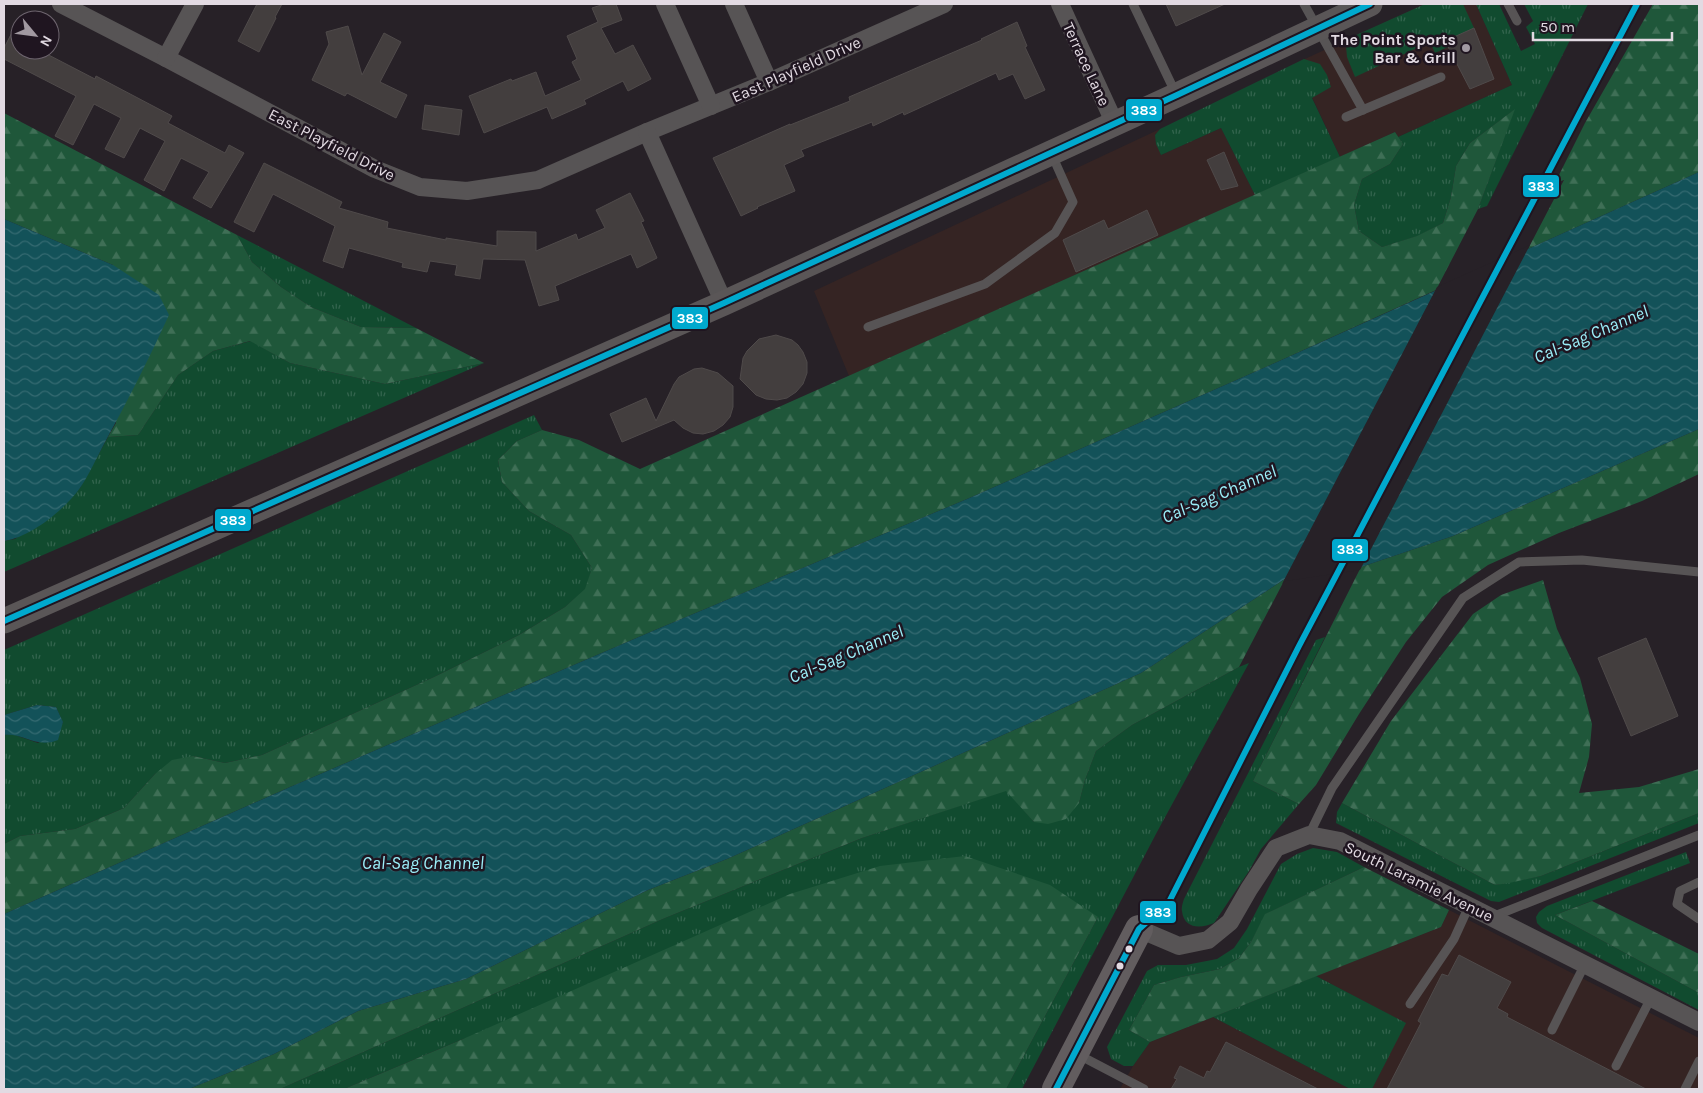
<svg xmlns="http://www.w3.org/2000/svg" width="1703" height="1093" viewBox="0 0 1703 1093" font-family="Karla,sans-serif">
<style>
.commercial{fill:#352423}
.grass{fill:url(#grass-tufts)}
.forest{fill:url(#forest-firs)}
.water{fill:url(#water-waves)}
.pier{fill:#272127}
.building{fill:#433e3e;stroke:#4f4a4a}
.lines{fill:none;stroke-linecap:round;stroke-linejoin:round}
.lane{stroke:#575455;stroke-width:9}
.street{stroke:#575455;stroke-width:18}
.secondary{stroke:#5a5657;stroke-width:25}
.primary{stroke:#625d5f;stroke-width:28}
.bus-1-casing{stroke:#1f1520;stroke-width:10}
.bus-1{stroke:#00a9ce;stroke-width:6}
.poi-dot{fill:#a199a1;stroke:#1f1520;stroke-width:2}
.bus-dot{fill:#e2dae2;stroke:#1f1520;stroke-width:2}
.labels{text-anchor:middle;stroke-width:5;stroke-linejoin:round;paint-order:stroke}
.poi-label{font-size:16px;font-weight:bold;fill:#e2dae2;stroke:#1f1520;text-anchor:end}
.street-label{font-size:16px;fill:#e2dae2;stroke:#1f1520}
.water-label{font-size:18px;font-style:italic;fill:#9bf0fa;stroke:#1f1520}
.line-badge{stroke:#1f1520;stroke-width:2}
.badge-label{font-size:14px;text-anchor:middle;font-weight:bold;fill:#fff}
</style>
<defs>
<pattern id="grass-tufts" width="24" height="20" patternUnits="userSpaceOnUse" patternTransform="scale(1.25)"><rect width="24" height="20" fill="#114b2f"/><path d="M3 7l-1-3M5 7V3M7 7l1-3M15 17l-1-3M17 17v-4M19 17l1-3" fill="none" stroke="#33644d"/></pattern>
<pattern id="forest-firs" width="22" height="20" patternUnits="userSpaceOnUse" patternTransform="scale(1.25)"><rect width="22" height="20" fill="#1f573a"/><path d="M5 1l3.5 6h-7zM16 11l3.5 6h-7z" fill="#3f6f56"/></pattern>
<pattern id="water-waves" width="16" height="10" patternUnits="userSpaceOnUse" patternTransform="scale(1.25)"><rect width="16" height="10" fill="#135259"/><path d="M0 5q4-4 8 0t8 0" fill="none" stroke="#356a71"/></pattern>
</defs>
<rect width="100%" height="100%" fill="#272127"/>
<!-- commercial -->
<g class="commercial">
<path d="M 1425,4 L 1476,4 L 1512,85 L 1398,137 L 1395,132 L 1340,157 L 1296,63 Z"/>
<path d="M 1221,128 L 1255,195 L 849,376 L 814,291 L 1160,129 L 1155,135 L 1161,155 Z"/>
<path d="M 1449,910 L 1699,1038 L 1699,1089 L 1372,1089 L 1405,1023 L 1316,976 L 1441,927 Z"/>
<path d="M 1213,1017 L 1350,1089 L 1120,1089 L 1133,1066 L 1150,1042 Z"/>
</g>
<!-- grass -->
<g class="grass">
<path d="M 1425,4 L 1463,4 L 1474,28 L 1448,47 L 1435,53 L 1430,42 L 1355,77 L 1347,57 L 1346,46 L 1354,36 Z"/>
<path d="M 1476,4 L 1499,4 L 1521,51 L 1535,44 L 1526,27 L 1533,21 L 1524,4 L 1588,4 L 1487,206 L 1478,209 L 1514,110 L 1470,143 L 1456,166 L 1451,197 L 1443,223 L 1418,236 L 1382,247 L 1359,231 L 1354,205 L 1362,179 L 1390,164 L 1403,144 L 1398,137 L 1512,85 Z"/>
<path d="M 1304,59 L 1320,64 L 1327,75 L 1331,87 L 1312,98 L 1340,157 L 1255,195 L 1221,128 L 1161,155 L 1156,144 L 1155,135 L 1160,129 Z"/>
<path d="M 237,235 L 416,328 L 361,327 L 311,307 L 281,287 L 252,262 Z"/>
<path d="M 251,341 L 290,363 L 385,384 L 484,363 L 4,572 L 4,541 L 15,539 L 80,488 L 108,437 L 138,435 L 178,375 L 213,351 Z"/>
<path d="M 534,415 L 542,430 L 517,441 L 498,460 L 502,482 L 529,511 L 571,535 L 592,568 L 586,589 L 565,607 L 519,635 L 434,677 L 262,755 L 225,763 L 193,756 L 155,774 L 124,808 L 75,829 L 20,836 L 4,844 L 4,735 L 12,734 L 38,743 L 63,723 L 56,707 L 37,705 L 4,715 L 4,650 Z"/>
<path d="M 1325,637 L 1253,781 L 1299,804 L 1261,849 L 1249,871 L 1214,923 C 1202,928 1184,930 1182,911 C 1181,908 1183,902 1184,899 L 1316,640 Z"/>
<path d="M 1249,663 L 1157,832 L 1022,1089 L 1006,1089 L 1098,917 L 463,1039 L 344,1089 L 280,1089 L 665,918 L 862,838 L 1007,790 L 1034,822 L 1079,803 L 1085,780 L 1096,751 L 1132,725 L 1239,667 Z"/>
<path d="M 1342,803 L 1495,885 L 1541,876 L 1699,813 L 1699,823 L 1499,902 L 1491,901 L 1336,823 L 1337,812 Z"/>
<path d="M 1313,848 L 1337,852 L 1364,867 L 1266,914 L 1251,942 L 1239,958 L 1220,969 L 1181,977 L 1154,985 L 1129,1030 L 1150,1042 L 1133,1066 L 1124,1066 L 1111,1059 L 1107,1047 L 1147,971 L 1158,965 L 1186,965 L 1217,959 L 1234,948 L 1247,929 L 1281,864 L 1297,854 Z"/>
<path d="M 1686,852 L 1690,863 L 1555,915 L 1699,993 L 1699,1010 L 1542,928 L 1537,923 L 1536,917 L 1539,912 L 1547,906 Z"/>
<path d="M 1316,976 L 1406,1023 L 1372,1089 L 1350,1089 L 1213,1017 Z"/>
</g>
<!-- forest -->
<g class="forest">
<path d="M 1653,4 L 1699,4 L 1699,172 L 1528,249 L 1564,180 L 1555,183 L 1585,123 Z"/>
<path d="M 1515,109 L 1478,209 L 1436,290 L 1277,362 L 967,499 L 655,630 L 290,787 L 4,914 L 4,844 L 20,836 L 75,829 L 124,808 L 155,774 L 172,760 L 193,756 L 225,763 L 262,755 L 434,677 L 519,635 L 565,607 L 585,589 L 592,568 L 571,535 L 529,511 L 502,482 L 498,460 L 517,441 L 542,430 L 579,440 L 640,469 L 1395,132 L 1403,144 L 1390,164 L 1362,179 L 1354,205 L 1359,231 L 1382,247 L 1417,236 L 1443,223 L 1451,197 L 1456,166 L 1470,143 Z"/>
<path d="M 4,113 L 237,235 L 252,262 L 281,287 L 311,307 L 361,327 L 416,328 L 484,363 L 385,384 L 290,363 L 250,341 L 213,351 L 178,375 L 138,435 L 108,437 L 116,423 L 113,265 L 4,219 Z"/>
<path d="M 1699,429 L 1699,474 L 1642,501 L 1559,533 L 1488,565 L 1442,597 L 1406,642 L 1359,714 L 1316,785 L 1299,804 L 1253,781 L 1361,567 L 1453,536 Z"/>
<path d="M 1285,579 L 1239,667 L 1132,725 L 1096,751 L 1085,780 L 1079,803 L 1066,819 L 1048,824 L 1034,822 L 1006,791 L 862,838 L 665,918 L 280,1089 L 189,1089 L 274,1054 L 358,1011 L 466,979 L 648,890 L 727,859 L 1141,673 Z"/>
<path d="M 1543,580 L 1557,629 L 1580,678 L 1592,724 L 1589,757 L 1579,793 L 1639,787 L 1699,769 L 1699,813 L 1541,876 L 1509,883 L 1495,885 L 1342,803 L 1391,721 L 1473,614 L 1501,595 Z"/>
<path d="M 965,856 L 1050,885 L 1098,917 L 1006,1089 L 344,1089 L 463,1039 L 790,894 L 880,866 Z"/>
<path d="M 1364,867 L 1449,910 L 1441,927 L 1150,1042 L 1129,1030 L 1154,985 L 1181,977 L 1220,969 L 1239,958 L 1251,942 L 1265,914 Z"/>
<path d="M 1592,901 L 1699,954 L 1699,993 L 1555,915 Z"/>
</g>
<!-- water -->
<g class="water">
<path d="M 1699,172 L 1699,429 L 1453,536 L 1361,567 L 1285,579 L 1141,673 L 727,859 L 648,890 L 466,979 L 358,1011 L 274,1054 L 189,1089 L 4,1089 L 4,914 L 290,787 L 655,630 L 967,499 L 1277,362 Z"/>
<path d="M 4,219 L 113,265 L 159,295 L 169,315 C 149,359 127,402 104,444 C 96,459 89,475 80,488 C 64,510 31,537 4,541 Z"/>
<path d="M 37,705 L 56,707 L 63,722 L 58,740 C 36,749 25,733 4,735 L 4,715 Z"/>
</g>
<!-- pier -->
<path class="pier" d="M 1530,245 L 1360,570 L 1286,581 L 1282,584 L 1437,287 Z"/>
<!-- building -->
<g class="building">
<path d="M 257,4 L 282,4 L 275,17 L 276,18 L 259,52 L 238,41 Z"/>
<path d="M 604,4 L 616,4 L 622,20 L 601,28 L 615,54 L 633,45 L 651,79 L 628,91 L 623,81 L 584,100 L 586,104 L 552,119 L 547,107 L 484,133 L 469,96 L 511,79 L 512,81 L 536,72 L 545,96 L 581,80 L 572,62 L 577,59 L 567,36 L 598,22 L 592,8 Z"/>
<path d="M 1166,4 L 1225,4 L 1176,26 Z"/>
<path d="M 20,17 L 20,50 L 39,50 L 95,79 L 96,76 L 172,116 L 168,123 L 225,153 L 229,145 L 244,153 L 211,208 L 193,198 L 209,172 L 181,158 L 164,191 L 144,180 L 165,141 L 140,128 L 124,158 L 105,149 L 121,118 L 94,104 L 73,145 L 55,136 L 76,96 L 4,59 L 4,48 Z"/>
<path d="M 1017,22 L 1027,46 L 1025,47 L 1045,90 L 1025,99 L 1013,74 L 999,80 L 996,73 L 904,115 L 903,112 L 873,126 L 872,122 L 801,150 L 804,156 L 784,165 L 795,191 L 757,207 L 758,208 L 741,216 L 713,158 L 790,124 L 790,125 L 850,101 L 849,97 L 982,40 L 981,39 Z"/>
<path d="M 348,26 L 362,75 L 384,33 L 401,42 L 380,82 L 407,95 L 396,118 L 347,93 L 345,96 L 312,80 L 329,44 L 326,32 Z"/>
<path d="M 1474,28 L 1494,79 L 1470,89 L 1445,41 Z"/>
<path d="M 425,105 L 462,110 L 459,135 L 422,129 Z"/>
<path d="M 1224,152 L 1238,186 L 1221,190 L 1207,160 Z"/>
<path d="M 264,163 L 342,202 L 339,208 L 388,222 L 387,228 L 446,240 L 446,238 L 497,246 L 497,231 L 536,232 L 536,251 L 576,234 L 578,240 L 605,228 L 596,210 L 630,193 L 644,221 L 641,222 L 657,258 L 637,268 L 631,254 L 555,286 L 559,300 L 539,306 L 525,260 L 483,259 L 480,279 L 455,275 L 457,265 L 430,261 L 427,272 L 402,267 L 403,263 L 349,248 L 343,268 L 323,261 L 335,226 L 273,194 L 254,232 L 234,222 Z"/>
<path d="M 1147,210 L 1158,235 L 1076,272 L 1063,240 L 1104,220 L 1108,229 Z"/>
<path d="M 776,335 L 792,340 L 798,345 L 803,352 L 807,362 L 807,373 L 803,384 L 796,392 L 787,398 L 777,400 L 766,399 L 756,395 L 740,379 L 743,358 L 747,351 L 759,339 Z"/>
<path d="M 702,368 L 718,373 L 733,386 L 733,407 L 730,417 L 723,425 L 714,431 L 703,434 L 693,433 L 683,428 L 674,420 L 622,442 L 610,414 L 646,398 L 656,421 L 674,384 L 679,377 L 694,369 Z"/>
<path d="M 1646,638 L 1678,716 L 1631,736 L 1598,658 Z"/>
<path d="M 1459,955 L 1511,982 L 1497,1008 L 1508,1014 L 1507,1017 L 1646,1089 L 1387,1089 L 1421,1023 L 1418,1021 L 1442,974 L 1448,976 Z"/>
<path d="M 1226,1042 L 1318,1089 L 1171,1089 L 1177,1079 L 1174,1078 L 1180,1066 L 1204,1078 L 1207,1071 L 1210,1072 Z"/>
</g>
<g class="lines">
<!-- lane -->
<g class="lane">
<path d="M 1133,4 L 1176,94"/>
<path d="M 1304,4 L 1363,110"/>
<path d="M 1508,4 L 1517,21"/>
<path d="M 1346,117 L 1441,77"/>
<path d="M 868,327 L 985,284 L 1055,233 L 1073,202 L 1052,155"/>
<path d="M 1309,835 L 1332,788 L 1463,598 L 1519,562 L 1582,560 L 1699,572"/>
<path d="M 1699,882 L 1680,891 L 1677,904 L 1699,919"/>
<path d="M 1492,917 L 1699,835"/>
<path d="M 1410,1004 L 1454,939 L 1469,906"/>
<path d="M 1552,1030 L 1585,964"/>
<path d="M 1077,1054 L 1144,1089"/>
<path d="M 1616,1066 L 1651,998"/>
<path d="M 1685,1089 L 1699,1061"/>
</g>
<!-- street -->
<g class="street">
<path d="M 61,4 L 166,58 L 375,169 L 420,187 L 467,191 L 538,180 L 647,132 L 769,82 L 944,4"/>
<path d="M 665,4 L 711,106"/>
<path d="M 734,4 L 769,82"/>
<path d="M 1060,4 L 1115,124"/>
<path d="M 166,58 L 195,4"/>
<path d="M 647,132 L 724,303"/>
<path d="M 1139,929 L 1179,946 L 1208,940 L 1230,922 L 1249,889 L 1276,848 L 1309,835 L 1340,841 L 1699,1022"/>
</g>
<!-- secondary -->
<path class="secondary" d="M 4,621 L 724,303 L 1177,95 L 1370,4"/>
<!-- primary -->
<path class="primary" d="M 1056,1089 L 1139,929"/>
<!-- bus-1 casing -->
<g class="bus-1-casing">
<g id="bus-1">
<path d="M 4,621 L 724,303 L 1177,95 L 1370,4"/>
<path d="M 1056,1089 L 1139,929 L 1169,902 L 1299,646 L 1637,4"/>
</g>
</g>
<!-- bus-1 -->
<use href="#bus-1" class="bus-1"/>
</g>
<!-- markers -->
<circle class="poi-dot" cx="1466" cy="48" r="5"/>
<g class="bus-dot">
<circle cx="1129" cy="949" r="4.5"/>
<circle cx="1120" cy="966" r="4.5"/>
</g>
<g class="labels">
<!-- poi labels -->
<g class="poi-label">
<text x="1456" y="45">The Point Sports<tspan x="1456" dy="18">Bar &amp; Grill</tspan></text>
</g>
<!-- street labels -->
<g class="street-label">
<text transform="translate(1087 64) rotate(65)" y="6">Terrace Lane</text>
<text transform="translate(796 69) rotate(-24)" y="6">East Playfield Drive</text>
<text transform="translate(332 144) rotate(27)" y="6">East Playfield Drive</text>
<text transform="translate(1419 881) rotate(26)" y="6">South Laramie Avenue</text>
</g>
<!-- water labels -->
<g class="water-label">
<text transform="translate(1591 334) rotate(-23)" y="6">Cal-Sag Channel</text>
<text transform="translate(1219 494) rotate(-23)" y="6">Cal-Sag Channel</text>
<text transform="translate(846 654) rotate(-23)" y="6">Cal-Sag Channel</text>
<text x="423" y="869">Cal-Sag Channel</text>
</g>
</g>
<g class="line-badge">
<rect x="1125" y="98" width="38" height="24" rx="5" fill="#00a9ce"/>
<rect x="1522" y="174" width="38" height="24" rx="5" fill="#00a9ce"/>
<rect x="671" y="306" width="38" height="24" rx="5" fill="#00a9ce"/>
<rect x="214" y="508" width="38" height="24" rx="5" fill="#00a9ce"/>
<rect x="1331" y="538" width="38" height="24" rx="5" fill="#00a9ce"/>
<rect x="1139" y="900" width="38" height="24" rx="5" fill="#00a9ce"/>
</g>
<g class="badge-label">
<text x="1144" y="115">383</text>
<text x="1541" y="191">383</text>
<text x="690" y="323">383</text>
<text x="233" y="525">383</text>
<text x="1350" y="554">383</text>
<text x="1158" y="917">383</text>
</g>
<!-- border -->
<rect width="1703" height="1093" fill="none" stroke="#e2dae2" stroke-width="10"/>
<!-- north arrow -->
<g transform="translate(35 35) rotate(119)"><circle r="24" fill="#1f1520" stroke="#6d646e"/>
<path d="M0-4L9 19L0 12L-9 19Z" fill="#a199a1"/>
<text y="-8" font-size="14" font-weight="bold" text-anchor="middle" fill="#e2dae2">N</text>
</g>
<!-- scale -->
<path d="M1533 32v8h139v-8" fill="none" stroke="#e2dae2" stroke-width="2.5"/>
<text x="1540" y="32" font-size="15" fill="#e2dae2" stroke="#1f1520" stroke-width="4" paint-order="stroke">50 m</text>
</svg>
